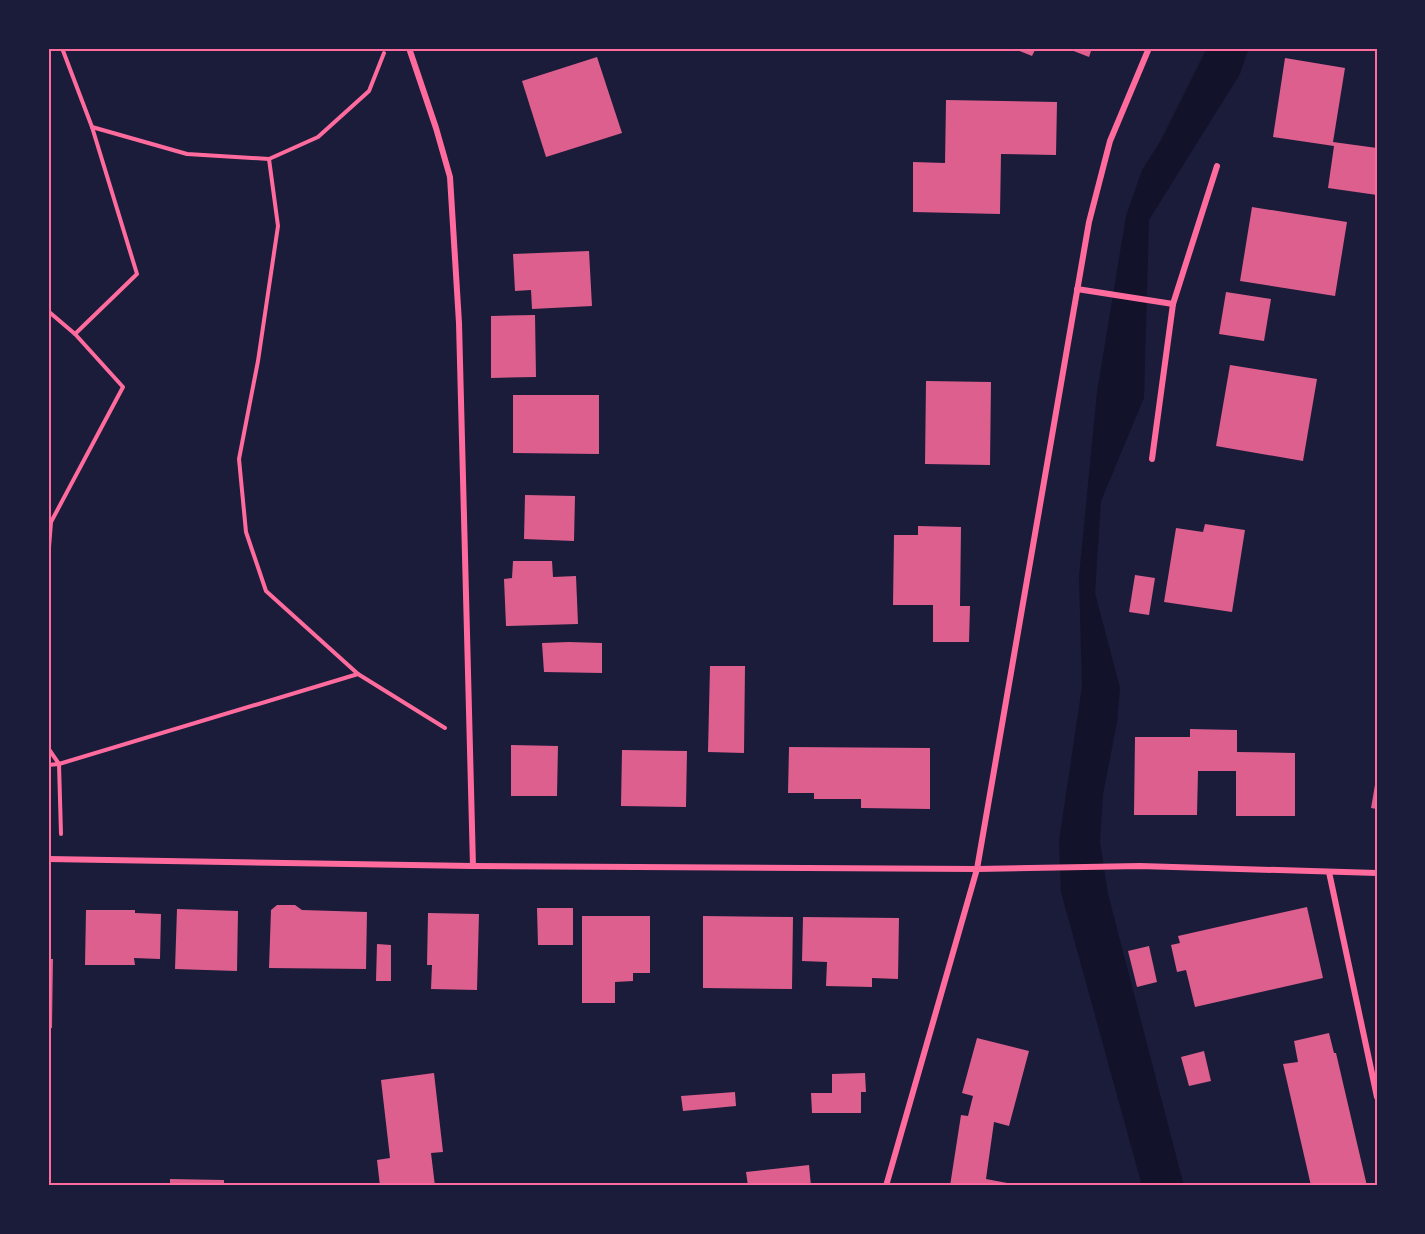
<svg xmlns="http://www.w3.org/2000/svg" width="1425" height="1234" viewBox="0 0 1425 1234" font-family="'Space Grotesk',sans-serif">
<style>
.water{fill:#12122b}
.building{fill:#dd5f8e}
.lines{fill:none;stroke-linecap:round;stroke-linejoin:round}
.path{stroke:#ff6b9d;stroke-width:4}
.minor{stroke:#ff6b9d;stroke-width:6}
.neatline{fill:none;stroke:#ff6b9d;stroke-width:2}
</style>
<rect width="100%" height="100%" fill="#1b1b3a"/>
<!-- water -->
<path class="water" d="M 1207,48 L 1249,48 L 1240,74 L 1149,220 L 1144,398 L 1101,501 L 1095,593 L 1120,688 L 1117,722 L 1103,794 L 1100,842 L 1108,894 L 1184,1186 L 1142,1186 L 1061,892 L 1059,841 L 1082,687 L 1079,577 L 1097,392 L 1126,216 L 1142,170 L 1161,140 Z"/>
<!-- building -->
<g class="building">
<path d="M 1012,48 L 1036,48 L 1032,56 Z"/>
<path d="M 1066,48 L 1092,48 L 1089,57 Z"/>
<path d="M 597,57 L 622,133 L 546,157 L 522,81 Z"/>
<path d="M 1285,58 L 1345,68 L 1333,142 L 1377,148 L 1377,195 L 1328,188 L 1334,146 L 1273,137 Z"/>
<path d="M 946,100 L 1057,102 L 1056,155 L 1001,154 L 1000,214 L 913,212 L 913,162 L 945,163 Z"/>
<path d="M 1252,207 L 1347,222 L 1335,296 L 1240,281 Z"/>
<path d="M 589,251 L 592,306 L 532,309 L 531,290 L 515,291 L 513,254 Z"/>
<path d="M 1226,292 L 1271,299 L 1264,341 L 1219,334 Z"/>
<path d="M 535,315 L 536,377 L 491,378 L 491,316 Z"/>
<path d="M 1230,365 L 1317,379 L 1303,461 L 1216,446 Z"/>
<path d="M 926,381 L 991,382 L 990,465 L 925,464 Z"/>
<path d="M 513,395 L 599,395 L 599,454 L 513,453 Z"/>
<path d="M 525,495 L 575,496 L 574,541 L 524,539 Z"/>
<path d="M 1205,524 L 1245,530 L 1232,612 L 1164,602 L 1176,528 L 1203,532 Z"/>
<path d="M 918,526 L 961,527 L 960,606 L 970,606 L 969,642 L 933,642 L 933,605 L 893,605 L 894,535 L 918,535 Z"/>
<path d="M 513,561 L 552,561 L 553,577 L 576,576 L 578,624 L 506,626 L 504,579 L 512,578 Z"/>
<path d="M 1135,575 L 1155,578 L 1149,615 L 1129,612 Z"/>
<path d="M 569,642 L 602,643 L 602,673 L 544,672 L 542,643 Z"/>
<path d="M 710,666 L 745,666 L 744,753 L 708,752 Z"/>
<path d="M 1190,729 L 1237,730 L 1237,752 L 1295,753 L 1295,816 L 1236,816 L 1236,771 L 1198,771 L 1197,815 L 1134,815 L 1135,737 L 1190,737 Z"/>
<path d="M 511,745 L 558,746 L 557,796 L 511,796 Z"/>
<path d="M 789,747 L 930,748 L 930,809 L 861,808 L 861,799 L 814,799 L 814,793 L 788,793 Z"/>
<path d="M 622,750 L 687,751 L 686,807 L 621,806 Z"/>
<path d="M 1376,779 L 1377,779 L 1377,809 L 1371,808 Z"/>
<path d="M 277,905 L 295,905 L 302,910 L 367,912 L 366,969 L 269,968 L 271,910 Z"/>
<path d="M 1307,907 L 1323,978 L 1195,1007 L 1186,970 L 1177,972 L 1171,945 L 1180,943 L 1178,936 Z"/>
<path d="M 537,908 L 573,908 L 573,945 L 538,945 Z"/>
<path d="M 177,909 L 238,911 L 237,971 L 175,969 Z"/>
<path d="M 86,910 L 135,910 L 135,913 L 161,914 L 160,959 L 134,958 L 135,965 L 85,965 Z"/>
<path d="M 428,913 L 479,914 L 477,990 L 431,989 L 432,965 L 427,965 Z"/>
<path d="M 582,916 L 650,916 L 650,973 L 633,973 L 633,981 L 615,982 L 615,1003 L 582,1003 Z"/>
<path d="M 703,916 L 793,917 L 792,989 L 703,988 Z"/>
<path d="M 803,917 L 899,918 L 898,979 L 872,978 L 872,987 L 826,986 L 827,962 L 802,961 Z"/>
<path d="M 377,944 L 391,945 L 391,981 L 376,981 Z"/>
<path d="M 1149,946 L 1157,982 L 1137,987 L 1128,951 Z"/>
<path d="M 48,959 L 53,959 L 52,1028 L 48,1028 Z"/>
<path d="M 1329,1033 L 1334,1053 L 1336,1053 L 1367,1186 L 1311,1186 L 1309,1177 L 1283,1064 L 1298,1062 L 1294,1041 Z"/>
<path d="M 977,1038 L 1029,1051 L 1009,1126 L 994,1122 L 986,1179 L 1024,1186 L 950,1186 L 961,1115 L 968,1116 L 973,1096 L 962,1093 Z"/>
<path d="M 1204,1051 L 1211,1081 L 1189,1086 L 1181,1057 Z"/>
<path d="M 434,1073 L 443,1152 L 431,1153 L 435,1186 L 380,1186 L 377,1160 L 390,1158 L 381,1080 Z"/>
<path d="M 865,1073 L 866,1092 L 861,1092 L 861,1113 L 812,1113 L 811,1093 L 832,1093 L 832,1074 Z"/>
<path d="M 735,1092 L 736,1106 L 683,1111 L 681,1096 Z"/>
<path d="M 809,1165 L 811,1186 L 748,1186 L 746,1172 Z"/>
<path d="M 170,1179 L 224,1180 L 224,1186 L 170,1186 Z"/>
</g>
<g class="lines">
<!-- path -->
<g class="path">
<path d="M 62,48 L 92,127 L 137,274 L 75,334"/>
<path d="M 92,127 L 187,154 L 269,159 L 318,137 L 369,91 L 384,53"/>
<path d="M 269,159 L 278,226 L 258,361 L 239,459 L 246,532 L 266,591 L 358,674 L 445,728"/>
<path d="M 48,311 L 75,334 L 123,387 L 51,522 L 48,560"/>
<path d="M 48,748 L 59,764 L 61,834"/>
<path d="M 48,765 L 59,764 L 358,674"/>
</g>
<!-- minor -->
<g class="minor">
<path d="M 409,48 L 436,128 L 450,177 L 459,323 L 473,866"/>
<path d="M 1077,289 L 1173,304"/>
<path d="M 1152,459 L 1173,304 L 1217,166"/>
<path d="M 48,859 L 473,866 L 977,869 L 1140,866 L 1377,873"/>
<path d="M 1329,872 L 1377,1097"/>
<path d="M 886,1186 L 977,869 L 1089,222 L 1110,141 L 1149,48"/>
</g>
</g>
<!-- border -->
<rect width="1425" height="1234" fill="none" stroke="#1b1b3a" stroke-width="99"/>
<rect x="50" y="50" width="1326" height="1134" class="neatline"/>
</svg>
